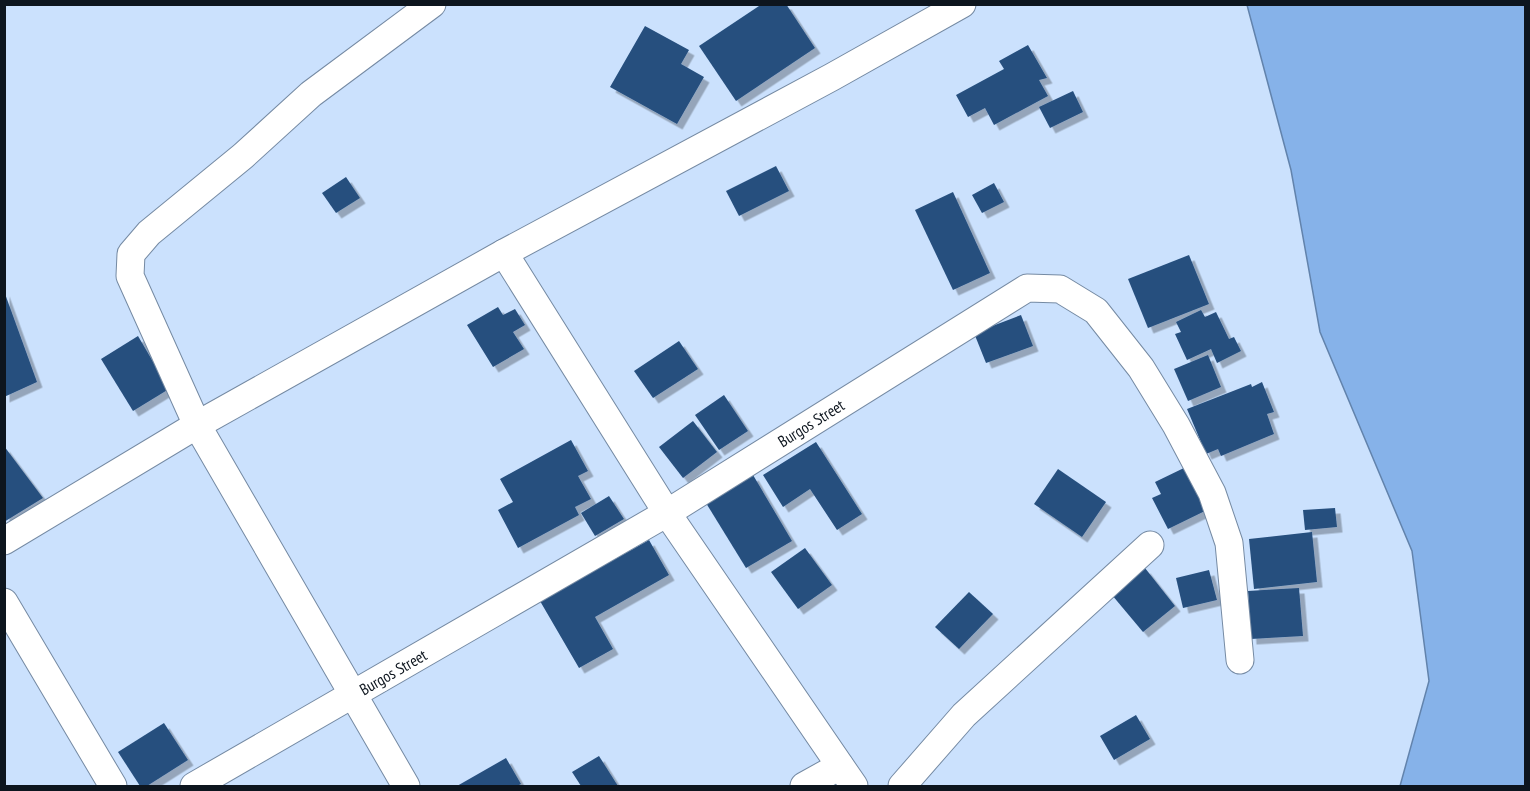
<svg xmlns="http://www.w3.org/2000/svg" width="1530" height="791" font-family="'PT Sans Narrow',sans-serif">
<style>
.water{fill:#86b2e9;stroke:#6283ac;stroke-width:1.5}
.building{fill:#264f7e;filter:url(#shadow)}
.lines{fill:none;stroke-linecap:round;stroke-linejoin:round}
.minor-casing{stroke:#758aa3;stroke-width:29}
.minor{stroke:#fff;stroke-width:27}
.labels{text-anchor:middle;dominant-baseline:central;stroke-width:6;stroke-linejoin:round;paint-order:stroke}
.street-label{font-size:16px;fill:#0d151e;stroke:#fff}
</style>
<defs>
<filter id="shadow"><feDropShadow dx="5.5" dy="5.5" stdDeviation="0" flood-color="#0004"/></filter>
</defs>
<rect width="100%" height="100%" fill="#cbe1fd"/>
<path class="water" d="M1247,5H1525V786H1400L1429,681L1412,551L1320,332L1291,170Z"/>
<g class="building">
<path d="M762,4H786L815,48L736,101L699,46Z"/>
<path d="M645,26L689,50L681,64L704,77L677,124L610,87Z"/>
<path d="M1028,45L1047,78L1039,80L1048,96L994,125L985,108L968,117L956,95L1004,69L999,61Z"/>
<path d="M1073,91L1083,112L1050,128L1039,107Z"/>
<path d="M776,166L789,191L739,216L726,191Z"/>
<path d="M346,177L360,198L336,213L322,193Z"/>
<path d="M994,183L1004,202L982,213L972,195Z"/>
<path d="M953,192L990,273L953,290L915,210Z"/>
<path d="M1189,255L1209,304L1148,328L1128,279Z"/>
<path d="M4,291L37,382L4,397Z"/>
<path d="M498,307L503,315L515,309L525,325L513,332L524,349L493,367L467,325Z"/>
<path d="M1201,310L1205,317L1216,312L1229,339L1234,337L1241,351L1217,363L1211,349L1187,360L1175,334L1181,332L1176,322Z"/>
<path d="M1021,315L1033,346L986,363L974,333Z"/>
<path d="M138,336L169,389L133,411L101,359Z"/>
<path d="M679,341L698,369L653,398L634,371Z"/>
<path d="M1208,355L1221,387L1188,401L1174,369Z"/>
<path d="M1262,382L1274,412L1267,414L1274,434L1221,456L1218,449L1206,454L1187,409L1251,384L1252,387Z"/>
<path d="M724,395L748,431L719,450L695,415Z"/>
<path d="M693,421L717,452L683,478L659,447Z"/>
<path d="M571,440L588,471L578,476L591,499L575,507L579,515L518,548L498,510L513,502L500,479Z"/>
<path d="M816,442L862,514L837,530L810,489L783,507L763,475Z"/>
<path d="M4,446L43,498L4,522Z"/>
<path d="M1186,467L1207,510L1168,529L1152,498L1161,494L1155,482Z"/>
<path d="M1058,469L1106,502L1082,537L1034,504Z"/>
<path d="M753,475L792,541L746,568L706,503Z"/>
<path d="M609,496L624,519L595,536L581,513Z"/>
<path d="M1335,508L1337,527L1305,530L1303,510Z"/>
<path d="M1312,532L1317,582L1254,589L1249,539Z"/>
<path d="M649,540L669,575L595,617L613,649L579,668L540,601Z"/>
<path d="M805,548L832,585L798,609L771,572Z"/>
<path d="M1145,568L1175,606L1143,632L1112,595Z"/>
<path d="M1209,570L1217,600L1183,608L1176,578Z"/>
<path d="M1299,588L1303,636L1251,639L1248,591Z"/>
<path d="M969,592L993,614L959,649L935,627Z"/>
<path d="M1136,715L1150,739L1114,760L1100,736Z"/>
<path d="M164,723L188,760L147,786H140L118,752Z"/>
<path d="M599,756L618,786H581L572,772Z"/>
<path d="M506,758L521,784L517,786H457Z"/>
</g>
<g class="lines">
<g class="minor-casing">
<g id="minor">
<path d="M504,253L667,513L854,786"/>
<path d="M4,541L197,425L504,253L832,77L962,4"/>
<path d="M4,602L113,786"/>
<path d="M194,786L667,513L1027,288L1060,289L1096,311L1141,368L1176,425L1212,493L1229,543L1240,660"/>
<path d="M406,786L197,425L130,276L131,254L149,233L243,156L311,94L432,4"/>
<path d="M804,786L840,766"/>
<path d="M902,786L964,715L1150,545"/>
</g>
</g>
<use href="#minor" class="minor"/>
</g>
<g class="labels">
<g class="street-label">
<text transform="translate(811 423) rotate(-32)">Burgos Street</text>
<text transform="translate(393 672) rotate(-30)">Burgos Street</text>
</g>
</g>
<rect width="1530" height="791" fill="none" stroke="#0d151e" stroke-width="12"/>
</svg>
